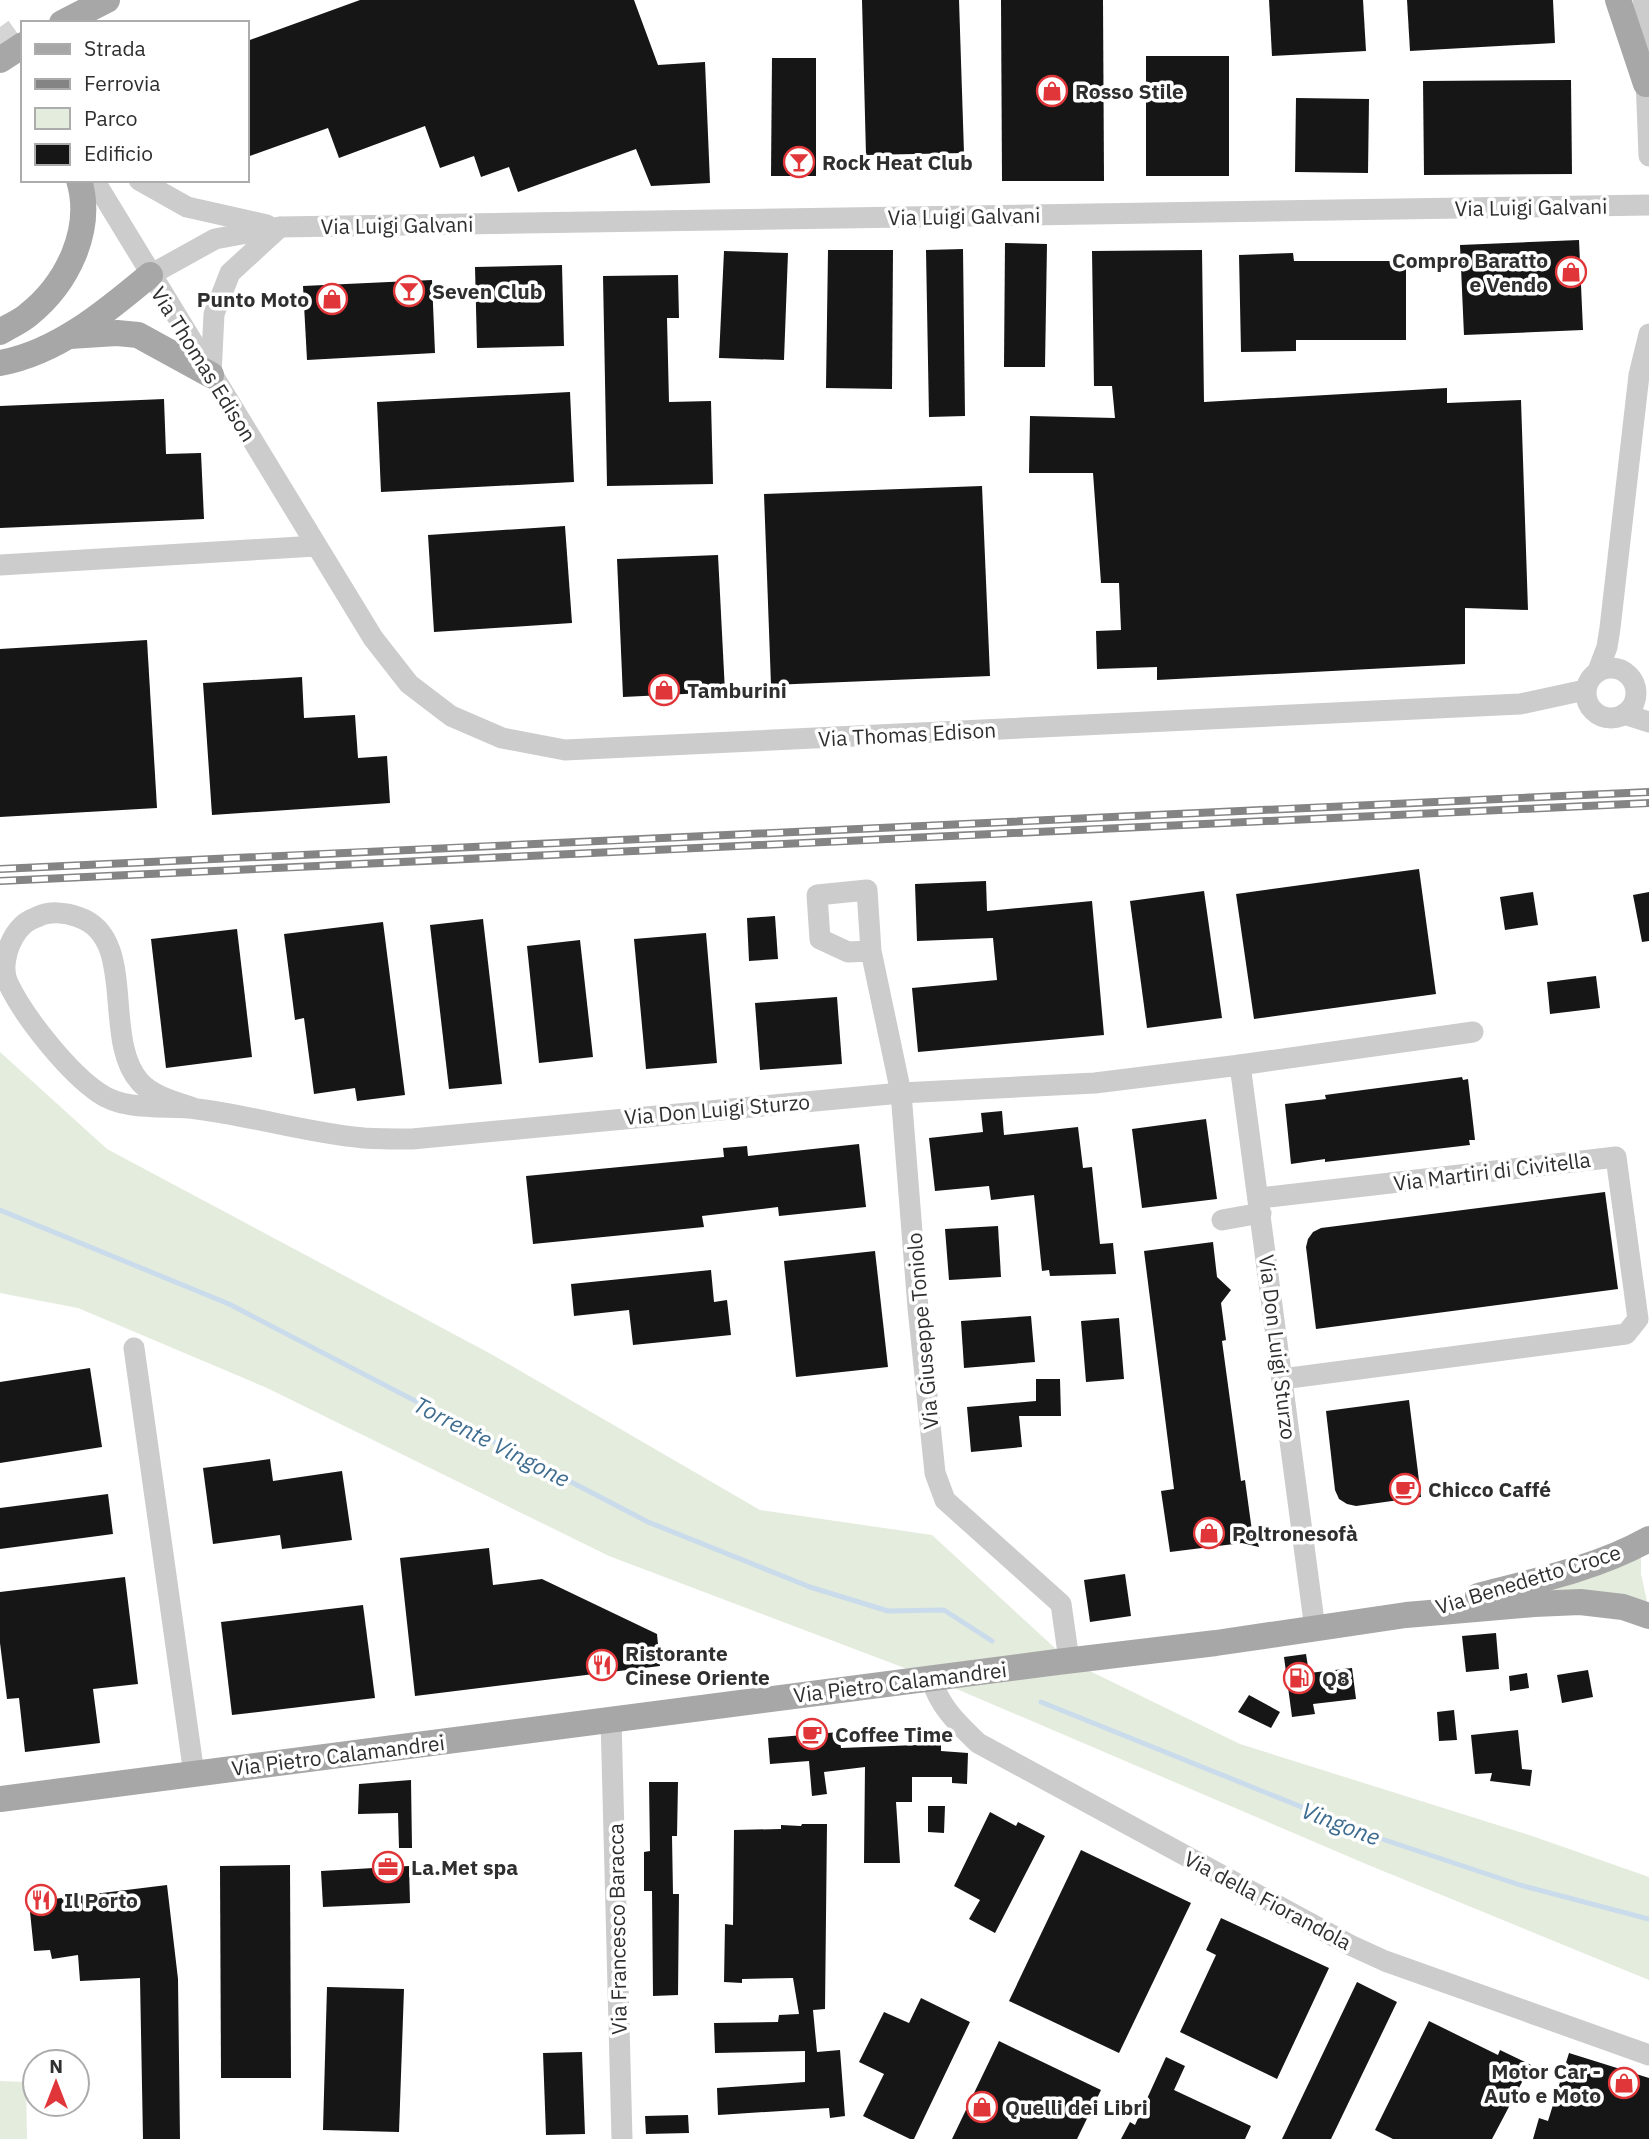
<svg xmlns="http://www.w3.org/2000/svg" width="1649" height="2139" font-family="'IBM Plex Sans',sans-serif">
<style>
.green{fill:#e4ecdd}
.lines{fill:none;stroke-linecap:round;stroke-linejoin:round}
.stream{stroke:#cadceb;stroke-width:5}
.building{fill:#161616}
.minor-tunnel{stroke:#d5d5d5;stroke-width:21;stroke-dasharray:21 10;stroke-linecap:butt}
.minor{stroke:#ccc;stroke-width:21}
.major{stroke:#a7a7a7;stroke-width:26}
.rail-casing{stroke:#848484;stroke-width:8}
.rail{stroke:#fff;stroke-width:5;stroke-dasharray:16;stroke-linecap:butt}
.labels{text-anchor:middle;dominant-baseline:central;stroke-width:7;stroke-linejoin:round;paint-order:stroke}
.poi-label{font-size:21px;font-weight:bold;fill:#2f2f2f;stroke:#fff;text-anchor:start}
.street-label{font-size:21px;fill:#2f2f2f;stroke:#fff}
.water-label{font-size:23px;font-style:italic;fill:#3e6c8f;stroke:#fff}
</style>
<rect width="100%" height="100%" fill="#fff"/>
<g class="green">
<path d="M0,1052L107,1149L491,1354L760,1510L932,1535L1069,1661L1240,1744L1532,1836L1649,1877V1980L1366,1864L931,1678L609,1556L267,1388L78,1308L0,1293Z"/>
<path d="M1641,1552V1574L1647,1601L1536,1591Z"/>
<path d="M0,2081L26,2082L27,2139H0Z"/>
</g>
<g class="lines">
<g class="stream">
<path d="M0,1210L229,1304L648,1522L810,1587L888,1611L944,1610L992,1641"/>
<path d="M1041,1702L1376,1837L1520,1885L1649,1919"/>
</g>
</g>
<g class="building">
<path d="M360,0H634L658,65L705,62L710,183L651,186L636,149L518,192L509,167L481,177L474,156L440,168L425,126L339,158L328,128L247,157V41Z"/>
<path d="M862,0H959L964,153L866,155Z"/>
<path d="M1001,0H1103L1104,181H1002Z"/>
<path d="M1269,0H1363L1366,51L1272,56Z"/>
<path d="M1407,0H1553L1555,43L1410,51Z"/>
<rect x="1146" y="56" width="83" height="120"/>
<path d="M772,58H816V176H771Z"/>
<path d="M1571,80L1572,174L1424,175L1423,81Z"/>
<path d="M1296,98L1369,99L1368,173L1295,172Z"/>
<path d="M1579,240L1583,330L1464,335L1460,245Z"/>
<path d="M1005,243L1047,244L1045,367H1004Z"/>
<path d="M963,249L965,416L929,417L926,250Z"/>
<path d="M828,250H893L892,389L826,388Z"/>
<path d="M1202,250L1204,402L1447,388V403L1521,400L1528,610L1465,608V664L1157,680V667L1097,669L1096,631L1121,630L1119,583H1101L1093,473H1029L1030,416L1115,418L1112,386H1094L1092,251Z"/>
<path d="M724,251L788,253L784,360L719,358Z"/>
<path d="M1293,253L1294,261H1406V340H1296V351L1241,352L1239,255Z"/>
<path d="M562,265L564,346L477,348L475,267Z"/>
<path d="M678,275L679,318H667L669,402L711,401L713,484L607,486L603,276Z"/>
<path d="M432,280L435,353L307,360L303,286Z"/>
<path d="M570,392L574,482L381,492L377,402Z"/>
<path d="M164,399L166,454L201,453L204,519L0,528V406Z"/>
<path d="M982,486L990,676L771,685L764,494Z"/>
<path d="M565,526L572,623L434,632L428,535Z"/>
<path d="M718,555L725,692L623,697L617,559Z"/>
<path d="M147,640L157,808L0,817V649Z"/>
<path d="M302,677L304,718L355,715L358,758L387,756L390,803L212,815L203,683Z"/>
<path d="M1419,869L1436,994L1254,1019L1236,894Z"/>
<path d="M986,881L987,911L1092,901L1104,1035L918,1052L912,988L997,980L993,938L917,941L915,884Z"/>
<path d="M1204,891L1222,1018L1147,1028L1130,901Z"/>
<path d="M1533,892L1538,925L1505,930L1500,897Z"/>
<path d="M1649,892V941L1642,942L1633,895Z"/>
<path d="M775,916L778,959L749,961L747,918Z"/>
<path d="M483,919L502,1084L449,1089L430,925Z"/>
<path d="M383,922L405,1095L357,1101L355,1088L314,1094L304,1018L295,1020L284,934Z"/>
<path d="M237,929L252,1057L166,1068L151,939Z"/>
<path d="M706,933L717,1063L646,1069L634,939Z"/>
<path d="M580,940L593,1057L539,1063L527,946Z"/>
<path d="M1596,976L1600,1008L1550,1014L1547,982Z"/>
<path d="M837,997L842,1064L760,1070L755,1003Z"/>
<path d="M1462,1077L1463,1080L1468,1079L1475,1140H1469L1470,1145L1325,1162V1159L1291,1164L1285,1104L1326,1099L1325,1095Z"/>
<path d="M1002,1111L1004,1135L1078,1127L1083,1168L1092,1167L1100,1244L1113,1243L1116,1274L1050,1276L1049,1270L1042,1271L1034,1195L991,1200L989,1186L935,1191L929,1138L983,1132L981,1113Z"/>
<path d="M1206,1119L1217,1199L1142,1208L1132,1129Z"/>
<path d="M859,1144L866,1207L779,1216L778,1207L702,1216L704,1227L533,1244L526,1176L724,1157L723,1148L747,1146L748,1156Z"/>
<path d="M1605,1192L1618,1289L1316,1329L1306,1247L1308,1239L1313,1232L1321,1228Z"/>
<path d="M998,1226L1001,1277L949,1280L945,1229Z"/>
<path d="M1213,1242L1217,1277L1231,1290L1221,1303L1226,1340L1222,1341L1241,1481L1245,1480L1252,1531L1255,1533L1259,1547L1242,1543L1170,1552L1161,1491L1174,1489L1144,1251Z"/>
<path d="M875,1251L888,1367L796,1377L784,1261Z"/>
<path d="M711,1270L714,1302L727,1300L731,1335L633,1345L629,1310L574,1316L571,1284Z"/>
<path d="M1031,1316L1035,1362L964,1368L961,1321Z"/>
<path d="M1119,1318L1124,1379L1086,1382L1081,1321Z"/>
<path d="M90,1368L102,1447L0,1463V1382Z"/>
<path d="M1036,1379H1060L1061,1416H1019L1022,1447L971,1452L967,1407L1036,1401Z"/>
<path d="M1409,1400L1421,1497L1356,1506L1347,1504L1339,1499L1335,1490L1326,1411Z"/>
<path d="M270,1459L273,1481L342,1471L352,1540L282,1549L280,1535L213,1544L203,1468Z"/>
<path d="M108,1494L113,1534L0,1549V1508Z"/>
<path d="M489,1548L493,1585L542,1579L657,1634L660,1666L415,1696L400,1558Z"/>
<path d="M1125,1574L1131,1616L1090,1622L1084,1580Z"/>
<path d="M125,1577L138,1684L93,1689L100,1743L25,1752L19,1698L7,1699L0,1643V1592Z"/>
<path d="M363,1605L375,1698L232,1715L221,1622Z"/>
<path d="M1496,1633L1499,1669L1466,1672L1462,1636Z"/>
<path d="M1306,1654L1309,1673L1352,1668L1356,1699L1313,1704L1315,1714L1292,1717L1284,1657Z"/>
<path d="M1588,1670L1593,1697L1562,1703L1557,1675Z"/>
<path d="M1527,1673L1529,1688L1510,1691L1509,1676Z"/>
<path d="M1249,1695L1280,1712L1271,1728L1238,1712Z"/>
<path d="M1454,1710L1457,1740L1439,1741L1437,1712Z"/>
<path d="M1518,1730L1522,1769L1532,1770L1530,1786L1490,1781L1492,1773L1475,1774L1471,1735Z"/>
<path d="M839,1732L841,1748L941,1744V1751L968,1753L967,1784L952,1783V1777H912V1802H896L900,1863H864L865,1767L824,1772L827,1794L812,1796L809,1761L770,1764L768,1738Z"/>
<path d="M411,1780L412,1848H399L398,1813L358,1814L359,1784Z"/>
<path d="M649,1782H678L677,1836H672L673,1894H679L678,1995L653,1996L652,1891H644V1852L650,1851Z"/>
<path d="M928,1806H945L944,1833L928,1832Z"/>
<path d="M990,1812L1016,1826L1018,1822L1045,1836L995,1933L969,1919L980,1900L954,1886Z"/>
<path d="M802,1824H827L825,2009L813,2010L817,2052L840,2050L845,2116L830,2118L829,2108L718,2115L717,2088L805,2082V2051L715,2053L714,2023L778,2022L779,2015L799,2014L793,1978L742,1979V1983L724,1982L725,1924L733,1925L734,1830L781,1829V1825L801,1826Z"/>
<path d="M1081,1850L1191,1903L1119,2053L1009,2001Z"/>
<path d="M290,1865L291,2078H221L220,1866Z"/>
<path d="M409,1866L410,1903L323,1907L321,1871Z"/>
<path d="M167,1885L178,1979L180,2139H143L140,1978L80,1981L78,1955L52,1959L50,1950L34,1951L29,1902Z"/>
<path d="M1221,1918L1329,1968L1277,2079L1180,2032L1216,1955L1206,1950Z"/>
<path d="M1357,1982L1397,2002L1331,2139H1282Z"/>
<path d="M327,1987L404,1989L399,2132L323,2130Z"/>
<path d="M921,1998L970,2022L914,2139H910L863,2116L884,2074L859,2062L884,2012L909,2023Z"/>
<path d="M1429,2021L1498,2055L1500,2050L1531,2065L1492,2139H1393L1375,2130Z"/>
<path d="M999,2041L1101,2090L1077,2139H952Z"/>
<path d="M582,2052L585,2134L546,2135L543,2053Z"/>
<path d="M1569,2053L1649,2078V2139H1533L1539,2118L1548,2121Z"/>
<path d="M1166,2057L1185,2066L1174,2090L1251,2126L1245,2139H1121L1130,2122L1135,2125Z"/>
<path d="M688,2115L689,2133L646,2134L645,2116Z"/>
</g>
<g class="lines">
<path class="minor-tunnel" d="M0,27L23,59"/>
<g class="minor">
<path d="M1643,0L1649,156"/>
<path d="M94,180L373,638L409,684L451,716L502,738L565,750L1520,704L1585,690"/>
<path d="M139,180L187,207L267,225"/>
<path d="M150,275L215,239L280,227L1649,205"/>
<path d="M211,375L214,314L230,273L280,227"/>
<path d="M0,565L316,546"/>
<circle cx="1611" cy="693" r="25"/>
<path d="M1598,671L1607,647L1610,628L1639,375L1649,334"/>
<path d="M1624,714L1649,722"/>
<path d="M871,951L848,952L820,939L817,895L867,890L871,951L901,1093L918,1308L935,1473L945,1500L1061,1604L1069,1660"/>
<path d="M1240,1065L1473,1032"/>
<path d="M196,1109C178,1102 153,1097 140,1082C101,1039 139,937 78,917C65,912 49,911 37,917C32,919 26,922 23,925C9,938 0,966 8,983C24,1017 68,1072 99,1093C126,1112 166,1105 197,1109C253,1116 308,1133 364,1138C380,1139 396,1139 412,1139L901,1093L1095,1083L1240,1065L1315,1629"/>
<path d="M1260,1198L1616,1157L1638,1319L1626,1334L1282,1379"/>
<path d="M1222,1220L1261,1213"/>
<path d="M134,1348L194,1774"/>
<path d="M931,1678C939,1706 957,1723 978,1743L1350,1945L1385,1961L1649,2055"/>
<path d="M611,1719L622,2139"/>
</g>
<g class="major">
<path d="M1618,0L1646,84"/>
<path d="M62,23L107,0"/>
<path d="M0,60L23,45"/>
<path d="M0,332C9,326 20,322 28,315C67,284 94,230 79,180"/>
<path d="M69,336L117,333L138,335L211,375"/>
<path d="M0,363C57,353 107,311 150,275"/>
<path d="M1478,1596C1536,1581 1597,1568 1649,1539"/>
<path d="M0,1799L1057,1662L1216,1643L1406,1615L1534,1604L1580,1602L1623,1607L1649,1616"/>
</g>
<g class="rail-casing">
<g id="rail">
<path d="M0,869L1649,792"/>
<path d="M0,881L1649,803"/>
</g>
</g>
<use href="#rail" class="rail"/>
</g>
<defs>
<g id="shop-ring" transform="scale(1.575)"><circle r="9.5" fill="#fff" stroke="#e13639" stroke-width="1.5"/><path d="M-5-2.5h2.3a2.7 3.5 0 0 1 5.4 0H5L5.5 6h-11ZM-1.5-2.5h3a1.5 2.3 0 0 0-3 0Z" fill="#e13639"/></g>
<g id="bar-ring" transform="scale(1.575)"><circle r="9.5" fill="#fff" stroke="#e13639" stroke-width="1.5"/><path d="M-6-5H6L.8 .8V4.5H3.5V6h-7V4.5H-.8V.8Z" fill="#e13639"/></g>
<g id="cafe-ring" transform="scale(1.575)"><circle r="9.5" fill="#fff" stroke="#e13639" stroke-width="1.5"/><path d="M-5.5-4.5H6V0H3Q3 3.5 0 3.5H-2.5Q-5.5 3.5-5.5 0ZM3-3.2v2h1.7v-2ZM-6 4.5H4V6H-6Z" fill="#e13639"/></g>
<g id="restaurant-ring" transform="scale(1.575)"><circle r="9.5" fill="#fff" stroke="#e13639" stroke-width="1.5"/><path d="M-5-6h1v4h1v-4h1v4h1v-4h1v5L-1.5 .5V6h-2V.5L-5-1ZM5-6V6H3V1.5H1.5Q1.5-4 5-6Z" fill="#e13639"/></g>
<g id="fuel-ring" transform="scale(1.575)"><circle r="9.5" fill="#fff" stroke="#e13639" stroke-width="1.5"/><path d="M-5.5-6h7V0h2V4h1.3V-2.5L3-4.5l.8-.8L6-3V5H2.5V1h-1V6h-7ZM-4.2-4.7v3.2H.2V-4.7Z" fill="#e13639"/></g>
<g id="office-ring" transform="scale(1.575)"><circle r="9.5" fill="#fff" stroke="#e13639" stroke-width="1.5"/><path d="M-6-3h4V-5.5h4V-3h4V5H-6ZM-1-4.5V-3h2v-1.5ZM-6 0V1H6V0Z" fill="#e13639"/></g>
</defs>
<g fill-rule="evenodd">
<use href="#shop-ring" x="1052" y="91"/>
<use href="#bar-ring" x="799" y="162"/>
<use href="#shop-ring" x="1571" y="272"/>
<use href="#bar-ring" x="409" y="291"/>
<use href="#shop-ring" x="332" y="299"/>
<use href="#shop-ring" x="664" y="690"/>
<use href="#cafe-ring" x="1405" y="1489"/>
<use href="#shop-ring" x="1209" y="1533"/>
<use href="#restaurant-ring" x="602" y="1665"/>
<use href="#fuel-ring" x="1299" y="1678"/>
<use href="#cafe-ring" x="812" y="1734"/>
<use href="#office-ring" x="388" y="1867"/>
<use href="#restaurant-ring" x="41" y="1900"/>
<use href="#shop-ring" x="1624" y="2083"/>
<use href="#shop-ring" x="982" y="2107"/>
</g>
<g class="labels">
<g class="poi-label">
<text x="1075" y="91">Rosso Stile</text>
<text x="822" y="162">Rock Heat Club</text>
<text x="1548" y="260" text-anchor="end">Compro Baratto<tspan x="1548" dy="24">e Vendo</tspan></text>
<text x="432" y="291">Seven Club</text>
<text x="309" y="299" text-anchor="end">Punto Moto</text>
<text x="687" y="690">Tamburini</text>
<text x="1428" y="1489">Chicco Caffé</text>
<text x="1232" y="1533">Poltronesofà</text>
<text x="625" y="1653">Ristorante<tspan x="625" dy="24">Cinese Oriente</tspan></text>
<text x="1322" y="1678">Q8</text>
<text x="835" y="1734">Coffee Time</text>
<text x="411" y="1867">La.Met spa</text>
<text x="64" y="1900">Il Porto</text>
<text x="1601" y="2071" text-anchor="end">Motor Car -<tspan x="1601" dy="24">Auto e Moto</tspan></text>
<text x="1005" y="2107">Quelli dei Libri</text>
</g>
<g class="street-label">
<text transform="translate(1531 207) rotate(-1)">Via Luigi Galvani</text>
<text transform="translate(964 216) rotate(-1)">Via Luigi Galvani</text>
<text transform="translate(397 225) rotate(-1)">Via Luigi Galvani</text>
<text transform="translate(204 364) rotate(58)">Via Thomas Edison</text>
<text transform="translate(907 734) rotate(-3)">Via Thomas Edison</text>
<text transform="translate(717 1109) rotate(-5)">Via Don Luigi Sturzo</text>
<text transform="translate(1492 1171) rotate(-7)">Via Martiri di Civitella</text>
<text transform="translate(922 1331) rotate(-95)">Via Giuseppe Toniolo</text>
<text transform="translate(1278 1347) rotate(83)">Via Don Luigi Sturzo</text>
<text transform="translate(1528 1579) rotate(-17)">Via Benedetto Croce</text>
<text transform="translate(900 1682) rotate(-7)">Via Pietro Calamandrei</text>
<text transform="translate(338 1755) rotate(-7)">Via Pietro Calamandrei</text>
<text transform="translate(1268 1900) rotate(28)">Via della Fiorandola</text>
<text transform="translate(617 1929) rotate(-91)">Via Francesco Baracca</text>
</g>
<g class="water-label">
<text transform="translate(492 1441) rotate(27)">Torrente Vingone</text>
<text transform="translate(1341 1823) rotate(21)">Vingone</text>
</g>
</g>
<rect x="21" y="21" width="228" height="161" fill="#ffffff" stroke="#acacac" stroke-width="2"/>
<rect x="35" y="44" width="35" height="10" fill="#a7a7a7" stroke="#acacac" stroke-width="2"/>
<text x="84" y="56" font-size="21" fill="#2f2f2f">Strada</text>
<rect x="35" y="79" width="35" height="10" fill="#848484" stroke="#acacac" stroke-width="2"/>
<text x="84" y="91" font-size="21" fill="#2f2f2f">Ferrovia</text>
<rect x="35" y="108" width="35" height="21" fill="#e4ecdd" stroke="#acacac" stroke-width="2"/>
<text x="84" y="126" font-size="21" fill="#2f2f2f">Parco</text>
<rect x="35" y="144" width="35" height="21" fill="#161616" stroke="#acacac" stroke-width="2"/>
<text x="84" y="161" font-size="21" fill="#2f2f2f">Edificio</text>
<g transform="translate(56 2083)"><circle r="33" fill="#ffffff" stroke="#acacac" stroke-width="2"/>
<path d="M0-5L12 26L0 18L-12 26Z" fill="#e13639"/>
<text y="-10" font-size="19" font-weight="bold" text-anchor="middle" fill="#2f2f2f">N</text>
</g>
</svg>
